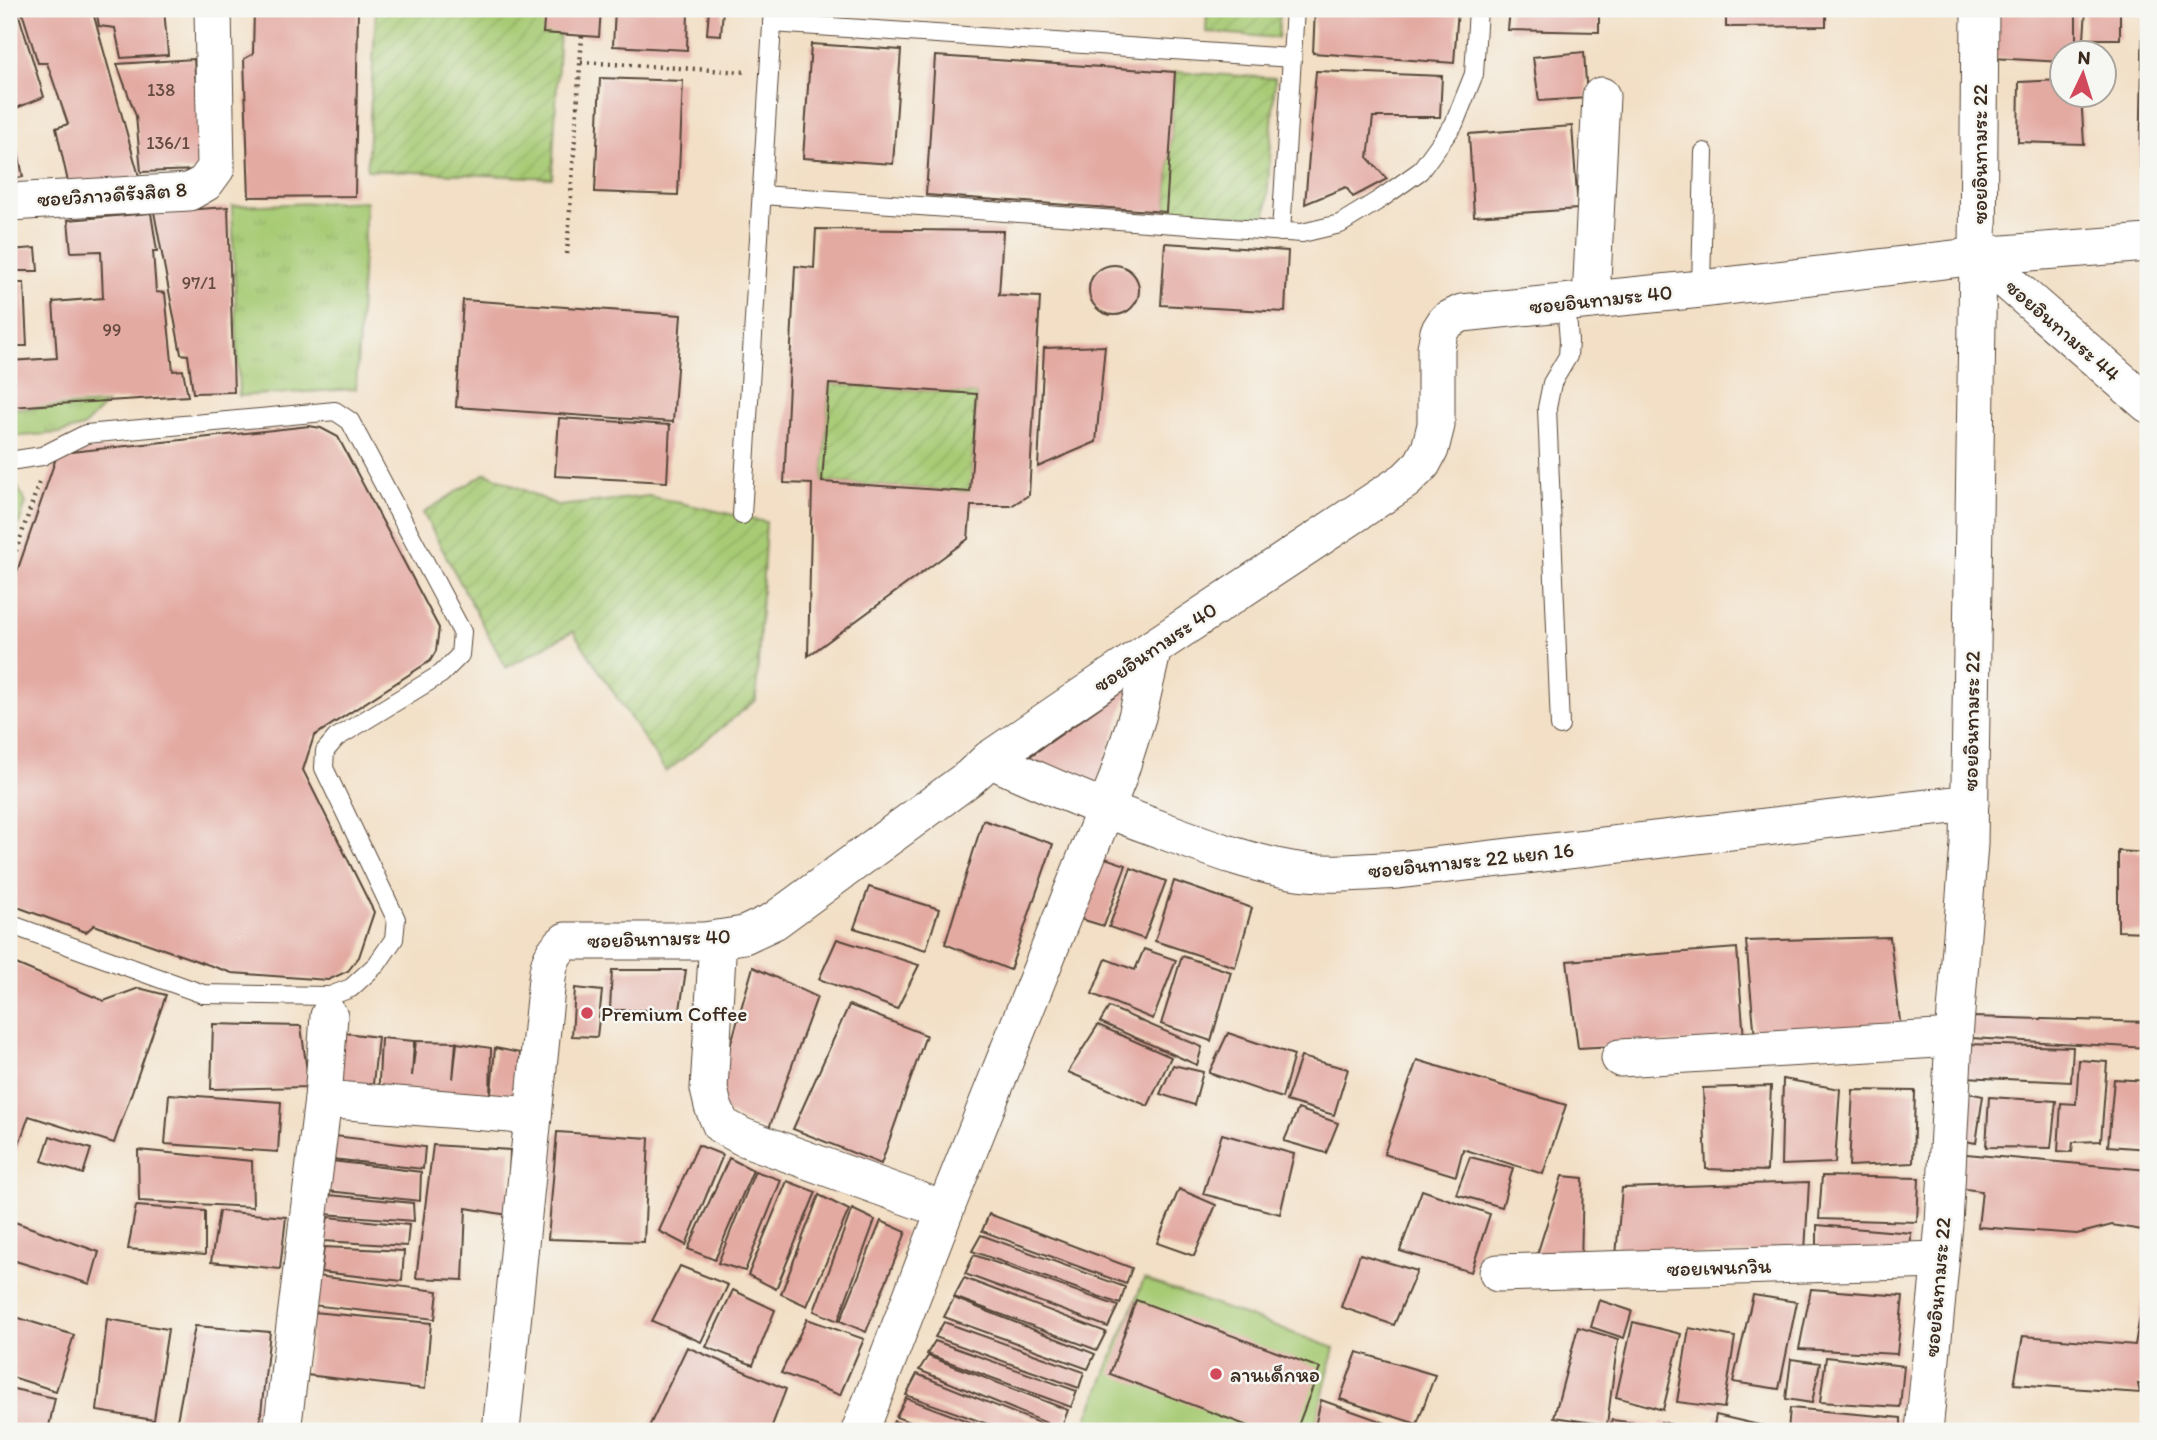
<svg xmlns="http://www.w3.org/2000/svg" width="2157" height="1440" font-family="Itim,'Playpen Sans Thai',sans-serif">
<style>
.grass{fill:url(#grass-tufts);stroke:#717a49;stroke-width:2}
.park{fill:#a7cb74;stroke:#717a49;stroke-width:2}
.garden{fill:url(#garden-furrows);stroke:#717a49;stroke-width:2}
.building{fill:#e3aaa2;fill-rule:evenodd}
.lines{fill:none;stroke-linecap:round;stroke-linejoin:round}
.lane-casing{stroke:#564537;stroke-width:20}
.street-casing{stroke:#564537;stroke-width:39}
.path{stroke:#564537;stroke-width:4.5;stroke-dasharray:2 5;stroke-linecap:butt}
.lane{stroke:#fff;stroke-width:18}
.street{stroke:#fff;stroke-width:37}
.poi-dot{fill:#d1495b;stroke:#f6f6f2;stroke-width:2.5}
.labels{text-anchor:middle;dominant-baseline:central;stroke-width:5;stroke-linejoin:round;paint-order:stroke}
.number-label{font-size:18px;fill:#654a3f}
.street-label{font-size:21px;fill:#3b2a1e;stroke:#f6f6f2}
.poi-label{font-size:21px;fill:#3b2a1e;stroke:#f6f6f2;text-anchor:start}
</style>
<defs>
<pattern id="grass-tufts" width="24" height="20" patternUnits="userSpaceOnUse" patternTransform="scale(1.75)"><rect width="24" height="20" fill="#a7cb74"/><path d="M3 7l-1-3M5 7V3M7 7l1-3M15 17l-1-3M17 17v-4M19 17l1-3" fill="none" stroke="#91ae64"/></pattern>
<pattern id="garden-furrows" width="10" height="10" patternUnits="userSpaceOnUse" patternTransform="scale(1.75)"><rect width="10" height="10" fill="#a7cb74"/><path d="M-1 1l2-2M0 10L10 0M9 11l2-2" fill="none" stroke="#91ae64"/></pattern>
</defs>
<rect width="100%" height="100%" fill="#f6f6f2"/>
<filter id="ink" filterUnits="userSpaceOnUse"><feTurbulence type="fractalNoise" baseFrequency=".0143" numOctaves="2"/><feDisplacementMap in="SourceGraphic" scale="14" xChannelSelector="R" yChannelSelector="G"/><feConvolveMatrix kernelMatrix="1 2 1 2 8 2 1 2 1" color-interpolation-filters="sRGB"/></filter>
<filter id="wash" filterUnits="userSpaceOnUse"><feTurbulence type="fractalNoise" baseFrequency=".00686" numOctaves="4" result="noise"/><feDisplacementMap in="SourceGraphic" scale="28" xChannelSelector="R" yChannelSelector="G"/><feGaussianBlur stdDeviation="1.57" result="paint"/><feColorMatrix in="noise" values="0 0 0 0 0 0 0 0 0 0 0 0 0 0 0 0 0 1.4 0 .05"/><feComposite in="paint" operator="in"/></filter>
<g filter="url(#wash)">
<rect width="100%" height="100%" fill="#f2dfc5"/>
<g class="grass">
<path d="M366,201L356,389L239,396L232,206Z"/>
<path d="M106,404L83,427L60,433L9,437V409Z"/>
<path d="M9,482L17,486L26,503L9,553Z"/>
</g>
<path class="park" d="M1144,1279L1334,1348L1314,1431H1082Z"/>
<g class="garden">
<path d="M376,9H561L552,178L367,170Z"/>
<path d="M1207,9H1280L1278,38L1206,32Z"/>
<path d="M1175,72L1275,78L1266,218L1166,212Z"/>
<path d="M829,384L977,394L970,492L822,482Z"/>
<path d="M486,473L559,506L649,496L766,522L756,700L666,772L573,631L506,668L423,513Z"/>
</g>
<g id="blocks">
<g class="building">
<path d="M9,9H17L44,97L9,111Z"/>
<path d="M21,9H92L140,180L68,182L56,128L68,124L47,63H38Z"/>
<path d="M96,9H164L168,55L121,58L115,28L99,26Z"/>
<path d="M254,9L358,10L355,196L249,197L244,59L253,54Z"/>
<path d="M545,9H601L599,37L543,33Z"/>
<path d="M615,9H688L687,50L613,46Z"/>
<path d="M709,9H723L721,35L707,34Z"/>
<path d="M1315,9H1458L1454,63L1313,53Z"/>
<path d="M1510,9H1599V32L1508,30Z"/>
<path d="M1726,9H1826V26L1726,27Z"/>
<path d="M1992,9H2076V52H2062V62L1992,58Z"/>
<path d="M2086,9H2120V39H2084Z"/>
<path d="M2143,9H2148V168H2140Z"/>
<path d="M811,44L901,50L893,164L803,158Z"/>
<path d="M1584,52L1587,98L1539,101L1533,57Z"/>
<path d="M935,56L1175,72L1166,212L926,195Z"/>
<path d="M194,59L198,117V170L141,172L136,116L117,64Z"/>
<path d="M1316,71L1442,76L1440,117H1373L1368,158L1387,179L1353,197L1346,187L1305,204Z"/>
<path d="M600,78L683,81L678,195L595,192Z"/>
<path d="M2062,80V94H2081L2084,144L2018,142L2019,82Z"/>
<path d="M12,121L23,177L9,180V122Z"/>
<path d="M1572,126L1578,209L1474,216L1469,134Z"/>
<path d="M228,207L234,392L193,393L188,355L181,354L154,212Z"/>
<path d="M151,213L157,251H153L156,292L165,293L173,371L183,370L188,396L9,407V361L57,358L53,302L103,298L101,251L71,252L68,220Z"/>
<path d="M816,229L1003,231L999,295L1040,297L1029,495L1011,506H971L968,539L808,656L812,484L784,483L795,266L814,268ZM829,384L977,394L970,492L822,482Z"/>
<path d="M1165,243L1288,251L1285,312L1161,305Z"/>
<path d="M36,248L38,271H12V283H24L27,346H9V250Z"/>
<circle cx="1114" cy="290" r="25"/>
<path d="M463,300L681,315L673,422L456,407Z"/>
<path d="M1105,346L1096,442L1038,467L1044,348Z"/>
<path d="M559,418L670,425L667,482L555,476Z"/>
<path d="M309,426L321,428L338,437L439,628L436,651L430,661L314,736L303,770L374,912L359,957L348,971L328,980L232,973L94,925L86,932L9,904V595L56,458L62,453Z"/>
<path d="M1130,686L1096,787L1026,759Z"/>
<path d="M983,820L1053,844L1010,970L945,944Z"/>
<path d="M2118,851L2148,853V932L2118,931Z"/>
<path d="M1099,856L1126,865L1104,926L1074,917Z"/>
<path d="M1131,868L1166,881L1144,939L1109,927Z"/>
<path d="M1174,881L1252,908L1235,967L1155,941Z"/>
<path d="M869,887L939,909L926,950L854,928Z"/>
<path d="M1890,937L1901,1030L1755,1038L1746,941Z"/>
<path d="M837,939L919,965L897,1009L819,979Z"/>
<path d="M1737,948L1744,1039L1578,1048L1567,961Z"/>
<path d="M1144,949L1176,960L1153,1019L1092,994L1106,959L1135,970Z"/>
<path d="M1182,956L1231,972L1211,1041L1161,1024Z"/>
<path d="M16,964L104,1001L139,988L166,995L114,1143L29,1116L9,1172V984Z"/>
<path d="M753,967L817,997L768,1131L713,1106Z"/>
<path d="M612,970H686L680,1010H610Z"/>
<path d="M575,988L602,991L597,1037L572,1036Z"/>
<path d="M849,1005L926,1035L881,1164L793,1129Z"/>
<path d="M1109,1007L1202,1047L1197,1065L1100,1022Z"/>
<path d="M1973,1017L2148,1022V1048L1971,1038Z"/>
<path d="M213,1024L301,1026L309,1087L211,1089Z"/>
<path d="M1098,1025L1171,1057L1148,1106L1068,1072Z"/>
<path d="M336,1032L378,1037L371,1103L334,1100Z"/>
<path d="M1228,1033L1294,1055L1282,1098L1209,1073Z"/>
<path d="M381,1038L414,1041L412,1076L416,1041L456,1042L453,1079L457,1043L491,1048L490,1104L495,1048L520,1053L519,1115L378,1103Z"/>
<path d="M1966,1044L2073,1047L2071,1082L1964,1077Z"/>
<path d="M1301,1057L1348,1069L1334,1115L1286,1101Z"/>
<path d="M1417,1060L1566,1105L1543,1174L1463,1149L1456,1176L1384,1154Z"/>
<path d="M2079,1060L2107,1062L2101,1141L2073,1142L2072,1152L2058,1151L2061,1103L2076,1104Z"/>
<path d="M1173,1065L1203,1072L1194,1105L1160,1094Z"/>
<path d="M1783,1079L1840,1089L1835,1163L1781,1165Z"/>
<path d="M2114,1079L2148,1081V1149L2108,1146Z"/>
<path d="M1771,1086L1767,1171L1706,1169L1703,1088Z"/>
<path d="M1853,1090L1915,1091L1913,1163L1849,1166Z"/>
<path d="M1959,1091L1983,1096L1976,1143L1954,1139Z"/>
<path d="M169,1094L281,1102L278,1152L165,1144Z"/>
<path d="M1989,1097L2056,1101L2051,1148L1986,1147Z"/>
<path d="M1298,1109L1338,1123L1326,1153L1284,1141Z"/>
<path d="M557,1132L649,1138L644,1242L548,1239Z"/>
<path d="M1222,1134L1294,1154L1280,1214L1203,1194Z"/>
<path d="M50,1136L91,1149L83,1174L42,1161Z"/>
<path d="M335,1136L425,1147L423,1169L332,1159Z"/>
<path d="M433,1145L510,1150L508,1215L466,1208L463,1280L416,1278Z"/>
<path d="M698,1145L723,1155L686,1245L659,1231Z"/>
<path d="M138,1150L252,1161L253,1207L139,1201Z"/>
<path d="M1966,1154L2148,1170V1231L2112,1225L2077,1234L1978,1227L1982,1191L1957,1188Z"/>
<path d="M1470,1157L1513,1168L1502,1207L1456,1194Z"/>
<path d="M729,1158L753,1170L715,1260L688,1249Z"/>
<path d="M332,1161L421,1172L420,1201L328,1191Z"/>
<path d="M755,1171L781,1180L745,1271L718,1263Z"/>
<path d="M1562,1176L1583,1178L1581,1266L1535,1261Z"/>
<path d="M1822,1176L1919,1178L1917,1222L1819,1219Z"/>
<path d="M787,1181L816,1192L776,1289L748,1275Z"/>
<path d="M1809,1182L1805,1252L1616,1256L1622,1188Z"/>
<path d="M1179,1189L1216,1205L1194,1256L1157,1243Z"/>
<path d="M1422,1190L1490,1214L1471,1272L1400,1251Z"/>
<path d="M329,1195L413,1203L414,1221L325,1214Z"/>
<path d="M819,1195L849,1210L807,1306L781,1294Z"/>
<path d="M136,1206L205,1211V1255L128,1249Z"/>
<path d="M852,1209L875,1220L838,1321L814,1311Z"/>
<path d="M219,1211L286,1217L280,1269L211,1262Z"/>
<path d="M989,1214L1132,1268L1126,1284L982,1231Z"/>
<path d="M328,1217L409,1225L407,1246L323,1241Z"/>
<path d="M9,1220L99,1252L90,1284L9,1259Z"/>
<path d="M881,1221L906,1232L866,1332L840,1321Z"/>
<path d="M1817,1225L1911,1233L1910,1261L1817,1256Z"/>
<path d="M981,1235L1125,1287L1120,1304L972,1251Z"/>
<path d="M324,1247L404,1251L402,1281L321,1272Z"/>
<path d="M1360,1254L1417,1271L1394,1325L1341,1307Z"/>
<path d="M974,1255L1118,1306L1108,1327L965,1274Z"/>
<path d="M680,1266L728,1285L701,1342L652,1321Z"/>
<path d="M317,1276L438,1291L435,1319L311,1305Z"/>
<path d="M2147,1277L2148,1385L2138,1384L2140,1393L2014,1384L2023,1336L2135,1345Z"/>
<path d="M964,1278L1106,1332L1097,1350L954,1297Z"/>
<path d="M1811,1289L1903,1296L1897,1354L1799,1349Z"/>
<path d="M733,1290L775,1310L753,1365L706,1347Z"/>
<path d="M1753,1295L1797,1302L1779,1389L1733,1382Z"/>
<path d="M954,1298L1095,1354L1088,1369L944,1317Z"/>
<path d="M1136,1300L1320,1368L1296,1431H1261L1110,1374Z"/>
<path d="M1599,1300L1632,1311L1624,1338L1591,1327Z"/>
<path d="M313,1312L431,1323L425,1389L307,1375Z"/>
<path d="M9,1315L74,1335L56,1391L9,1376Z"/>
<path d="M107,1319L168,1329L154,1420L97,1411Z"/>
<path d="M807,1319L864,1339L840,1395L781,1373Z"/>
<path d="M944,1322L1084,1372L1079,1388L935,1337Z"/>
<path d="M1633,1322L1681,1334L1663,1410L1616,1397Z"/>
<path d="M195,1326L270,1332L259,1431H175Z"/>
<path d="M1578,1327L1618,1339L1607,1425L1554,1417Z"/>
<path d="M1689,1328L1735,1337L1724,1408L1677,1402Z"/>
<path d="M935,1341L1077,1391L1071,1407L927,1354Z"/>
<path d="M687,1347L786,1389L770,1431H647Z"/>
<path d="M1357,1352L1435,1375L1417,1424L1340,1399Z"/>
<path d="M928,1356L1068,1410L1061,1429L919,1370Z"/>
<path d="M1826,1357L1904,1366L1900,1407L1820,1402Z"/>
<path d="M1791,1359L1820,1363L1812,1403L1786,1399Z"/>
<path d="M917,1374L1059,1431H1007L906,1395Z"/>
<path d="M9,1388L55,1398L48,1431H9Z"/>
<path d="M906,1398L994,1431H934L896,1417Z"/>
<path d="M1321,1400L1386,1423L1383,1431H1314Z"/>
<path d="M1790,1408L1901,1418V1431H1788Z"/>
<path d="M2147,1412L2148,1431H2142Z"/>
<path d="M1716,1415L1781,1430V1431H1713Z"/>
<path d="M1612,1420L1653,1425L1652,1431H1609Z"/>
<path d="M894,1421L922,1431H889Z"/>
<path d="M1661,1422L1696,1430V1431H1659Z"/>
</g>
</g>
</g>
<g filter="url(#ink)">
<use href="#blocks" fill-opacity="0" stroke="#564537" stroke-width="2"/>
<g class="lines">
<g class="lane-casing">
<g id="lane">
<path d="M772,23L1292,58"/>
<path d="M762,195L1302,233L1340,224L1379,200L1420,171L1454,124L1474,74L1478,9"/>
<path d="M1281,232L1295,9"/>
<path d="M1701,289L1704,152"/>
<path d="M9,461L42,456L86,434L335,411L350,421L462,632L460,655L441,674L336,738L325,751L324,768L396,919L394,939L377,964L351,988L330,996L203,994L9,924"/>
<path d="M742,515L773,9"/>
<path d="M1560,726L1547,408L1552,383L1568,356L1569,341L1566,302"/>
</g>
</g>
<g class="street-casing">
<g id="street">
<path d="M9,202L189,192L205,183L216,168L213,9"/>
<path d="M1978,256L2148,404"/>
<path d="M1591,300L1601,96"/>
<path d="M990,759C1052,788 1114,813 1178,836C1216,850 1252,863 1291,870C1326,876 1363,872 1398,870L1970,803"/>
<path d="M718,939L709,1089L713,1106L721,1125L743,1137L945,1210"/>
<path d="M1620,1058L1954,1038"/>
<path d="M323,1099L533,1116"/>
<path d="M1498,1273L1940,1260"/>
<path d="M282,1431L323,1099L329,1016"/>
<path d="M501,1431L547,979C549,962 552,952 566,941H704L744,935L774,921L969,778L990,759L1153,648L1406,480L1422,464L1430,449L1436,425V348L1439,332L1446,321L1462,313L1701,289L1978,256L2148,243"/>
<path d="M860,1431L945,1210L1117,780L1137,717L1153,648"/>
<path d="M1924,1431L1944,1224L1954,1038L1969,844L1978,256L1980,9"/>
</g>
</g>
<g class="path">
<path d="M581,62L744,72"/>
<path d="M567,254L582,36"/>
<path d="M9,571L39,483"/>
</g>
<use href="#lane" class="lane"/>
<use href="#street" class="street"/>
</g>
</g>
<g class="poi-dot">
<circle cx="587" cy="1013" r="7"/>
<circle cx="1216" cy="1374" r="7"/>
</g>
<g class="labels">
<g class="number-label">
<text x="161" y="90">138</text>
<text x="168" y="143">136/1</text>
<text x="199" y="283">97/1</text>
<text x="112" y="330">99</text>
</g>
<g class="street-label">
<text transform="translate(1979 154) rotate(-90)">ซอยอินทามระ 22</text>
<text transform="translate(112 194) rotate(-4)">ซอยวิภาวดีรังสิต 8</text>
<text transform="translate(1601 299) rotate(-6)">ซอยอินทามระ 40</text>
<text transform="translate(2063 330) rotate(41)">ซอยอินทามระ 44</text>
<text transform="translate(1155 647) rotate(-34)">ซอยอินทามระ 40</text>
<text transform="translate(1971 721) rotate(-89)">ซอยอินทามระ 22</text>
<text transform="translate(1471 860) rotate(-6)">ซอยอินทามระ 22 แยก 16</text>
<text transform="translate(659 938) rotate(-2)">ซอยอินทามระ 40</text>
<text transform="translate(1719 1267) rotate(-2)">ซอยเพนกวิน</text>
<text transform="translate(1937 1287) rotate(-85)">ซอยอินทามระ 22</text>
</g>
<g class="poi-label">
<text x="601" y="1013">Premium Coffee</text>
<text x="1230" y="1374">ลานเด็กหอ</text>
</g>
</g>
<rect width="2157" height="1440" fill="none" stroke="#f6f6f2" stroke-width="35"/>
<g transform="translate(2083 74) rotate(4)"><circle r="33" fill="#f6f6f2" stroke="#aba49d" stroke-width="2"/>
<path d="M0-5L12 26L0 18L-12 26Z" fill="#d1495b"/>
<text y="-10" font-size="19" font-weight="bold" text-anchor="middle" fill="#3b2a1e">N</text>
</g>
</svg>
